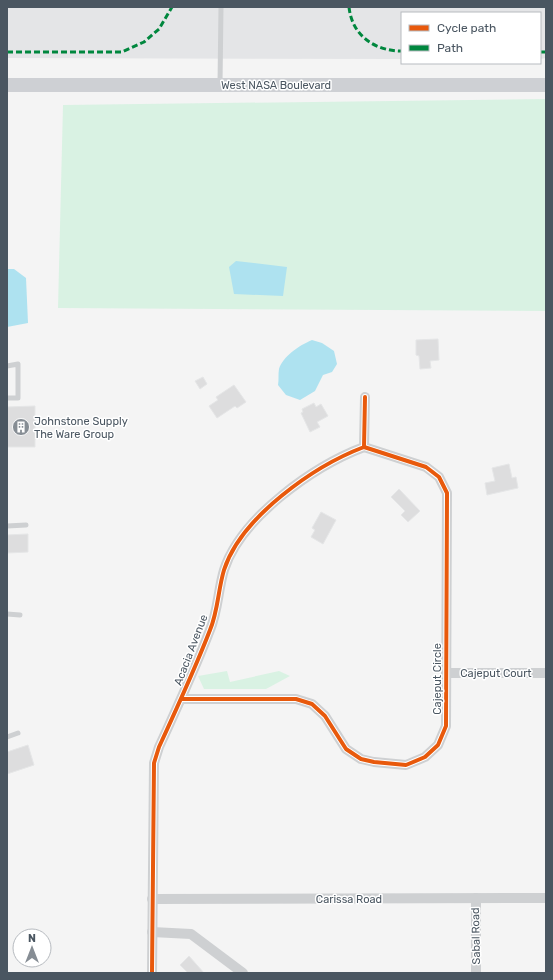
<svg xmlns="http://www.w3.org/2000/svg" width="553" height="980" font-family="Rubik,sans-serif">
<style>
.airport{fill:#e4e5e7}
.green{fill:#d9f2e3}
.water{fill:#aee2f0}
.building{fill:#ddddde;stroke:#e5e6e7}
.lines{fill:none;stroke-linecap:round;stroke-linejoin:round}
.service{stroke:#ced0d2;stroke-width:5}
.minor{stroke:#ced0d2;stroke-width:10}
.secondary{stroke:#ced0d4;stroke-width:14}
.quiet{stroke:#00873e;stroke-width:3;stroke-dasharray:6 3;stroke-linecap:butt}
.cycleway-casing{stroke:#fff;stroke-width:6}
.cycleway{stroke:#e8590c;stroke-width:4}
.labels{text-anchor:middle;dominant-baseline:central;stroke-width:3;stroke-linejoin:round;paint-order:stroke}
.street-label{font-size:11px;fill:#4a5661;stroke:#fff}
.poi-label{font-size:11px;fill:#4a5661;stroke:#fff;text-anchor:start}
</style>
<rect width="100%" height="100%" fill="#f4f4f4"/>
<path class="airport" d="M7,7H546V58L540,59V13H402V59L7,58Z"/>
<g class="green">
<path d="M546,99V311L58,308L63,105Z"/>
<path d="M227,671L230,682L279,671L290,676L266,689H204L198,676Z"/>
</g>
<g class="water">
<path d="M236,261L287,267L283,296L234,294L229,267Z"/>
<path d="M7,269H14L26,278L28,323L7,327Z"/>
<path d="M312,340L322,343L334,351L337,364L332,372L323,375L315,391L300,400L286,395L278,385C279,380 278,374 279,369C283,356 300,345 312,340Z"/>
</g>
<g class="building">
<path d="M438,339L439,360L430,361L431,368L420,369L419,356L416,355V340Z"/>
<path d="M203,377L207,384L200,389L195,381Z"/>
<path d="M234,385L246,402L237,408L235,406L217,418L209,406L218,400L216,397Z"/>
<path d="M314,403L316,407L321,404L328,416L317,422L320,427L310,432L301,413L303,412L302,409Z"/>
<path d="M35,406V447H7V407Z"/>
<path d="M509,464L512,478L516,477L518,488L487,495L485,483L495,481L492,468Z"/>
<path d="M399,489L420,511L408,522L401,515L405,511L391,497Z"/>
<path d="M321,512L336,520L323,544L311,537L315,530L312,528Z"/>
<path d="M28,534V552L7,553V535Z"/>
<path d="M28,745L34,765L7,774V752Z"/>
<path d="M189,956L204,973H188L180,965Z"/>
</g>
<g class="lines">
<g class="service">
<path d="M220,84L221,7"/>
<path d="M7,366L18,364V398H7"/>
<path d="M7,526L26,525"/>
<path d="M7,614L20,615"/>
<path d="M7,737L18,733"/>
</g>
<g class="minor">
<path d="M446,673H546"/>
<path d="M182,699H296L312,704L325,716L346,749L361,759L374,762L406,765L425,757L438,745L446,726L447,493L439,477L426,467L364,447"/>
<path d="M476,898V973"/>
<path d="M152,899L546,898"/>
<path d="M152,932L191,934L243,973"/>
<path d="M152,973L154,763L159,747C177,708 195,669 210,630C218,611 218,590 224,570C241,517 314,466 364,447L365,397"/>
</g>
<path class="secondary" d="M7,85H546"/>
<g class="quiet">
<path d="M349,7C352,36 375,51 402,51"/>
<path d="M7,52H122L144,42L159,29L172,7"/>
<path d="M540,52H546"/>
</g>
<g class="cycleway-casing">
<g id="cycleway">
<path d="M182,699H296L312,704L325,716L346,749L361,759L374,762L406,765L425,757L438,745L446,726L447,493L439,477L426,467L364,447"/>
<path d="M152,973L154,763L159,747C177,708 195,669 210,630C218,611 218,590 224,570C241,517 314,466 364,447L365,397"/>
</g>
</g>
<use href="#cycleway" class="cycleway"/>
</g>
<defs>
<g id="building-disc" transform="scale(0.9)"><circle r="9.5" fill="#868d94" stroke="#fff"/><path d="M-4-6H4V6H1V3H-1V6H-4ZM-2.5-4.3h1.7v1.8h-1.7ZM.8-4.3h1.7v1.8H.8ZM-2.5-1h1.7V.8h-1.7ZM.8-1h1.7V.8H.8Z" fill="#fff"/></g>
</defs>
<g fill-rule="evenodd">
<use href="#building-disc" x="21" y="427"/>
</g>
<g class="labels">
<g class="street-label">
<text x="276" y="85">West NASA Boulevard</text>
<text transform="translate(191 650) rotate(-69)">Acacia Avenue</text>
<text x="496" y="673">Cajeput Court</text>
<text transform="translate(437 679) rotate(-90)">Cajeput Circle</text>
<text x="349" y="899">Carissa Road</text>
<text transform="translate(476 936) rotate(-91)">Sabal Road</text>
</g>
<g class="poi-label">
<text x="34" y="421">Johnstone Supply<tspan x="34" dy="13">The Ware Group</tspan></text>
</g>
</g>
<rect width="553" height="980" fill="none" stroke="#4a5661" stroke-width="16"/>
<rect x="401" y="12" width="140" height="52" fill="#ffffff" stroke="#b7bbc0"/>
<rect x="409" y="25" width="20" height="6" fill="#e8590c" stroke="#b7bbc0"/>
<text x="437" y="32" font-size="12" fill="#4a5661">Cycle path</text>
<rect x="409" y="45" width="20" height="6" fill="#00873e" stroke="#b7bbc0"/>
<text x="437" y="52" font-size="12" fill="#4a5661">Path</text>
<g transform="translate(32 948)"><circle r="19" fill="#ffffff" stroke="#b7bbc0"/>
<path d="M0-3L7 15L0 10L-7 15Z" fill="#868d94"/>
<text y="-6" font-size="11" font-weight="bold" text-anchor="middle" fill="#4a5661">N</text>
</g>
</svg>
